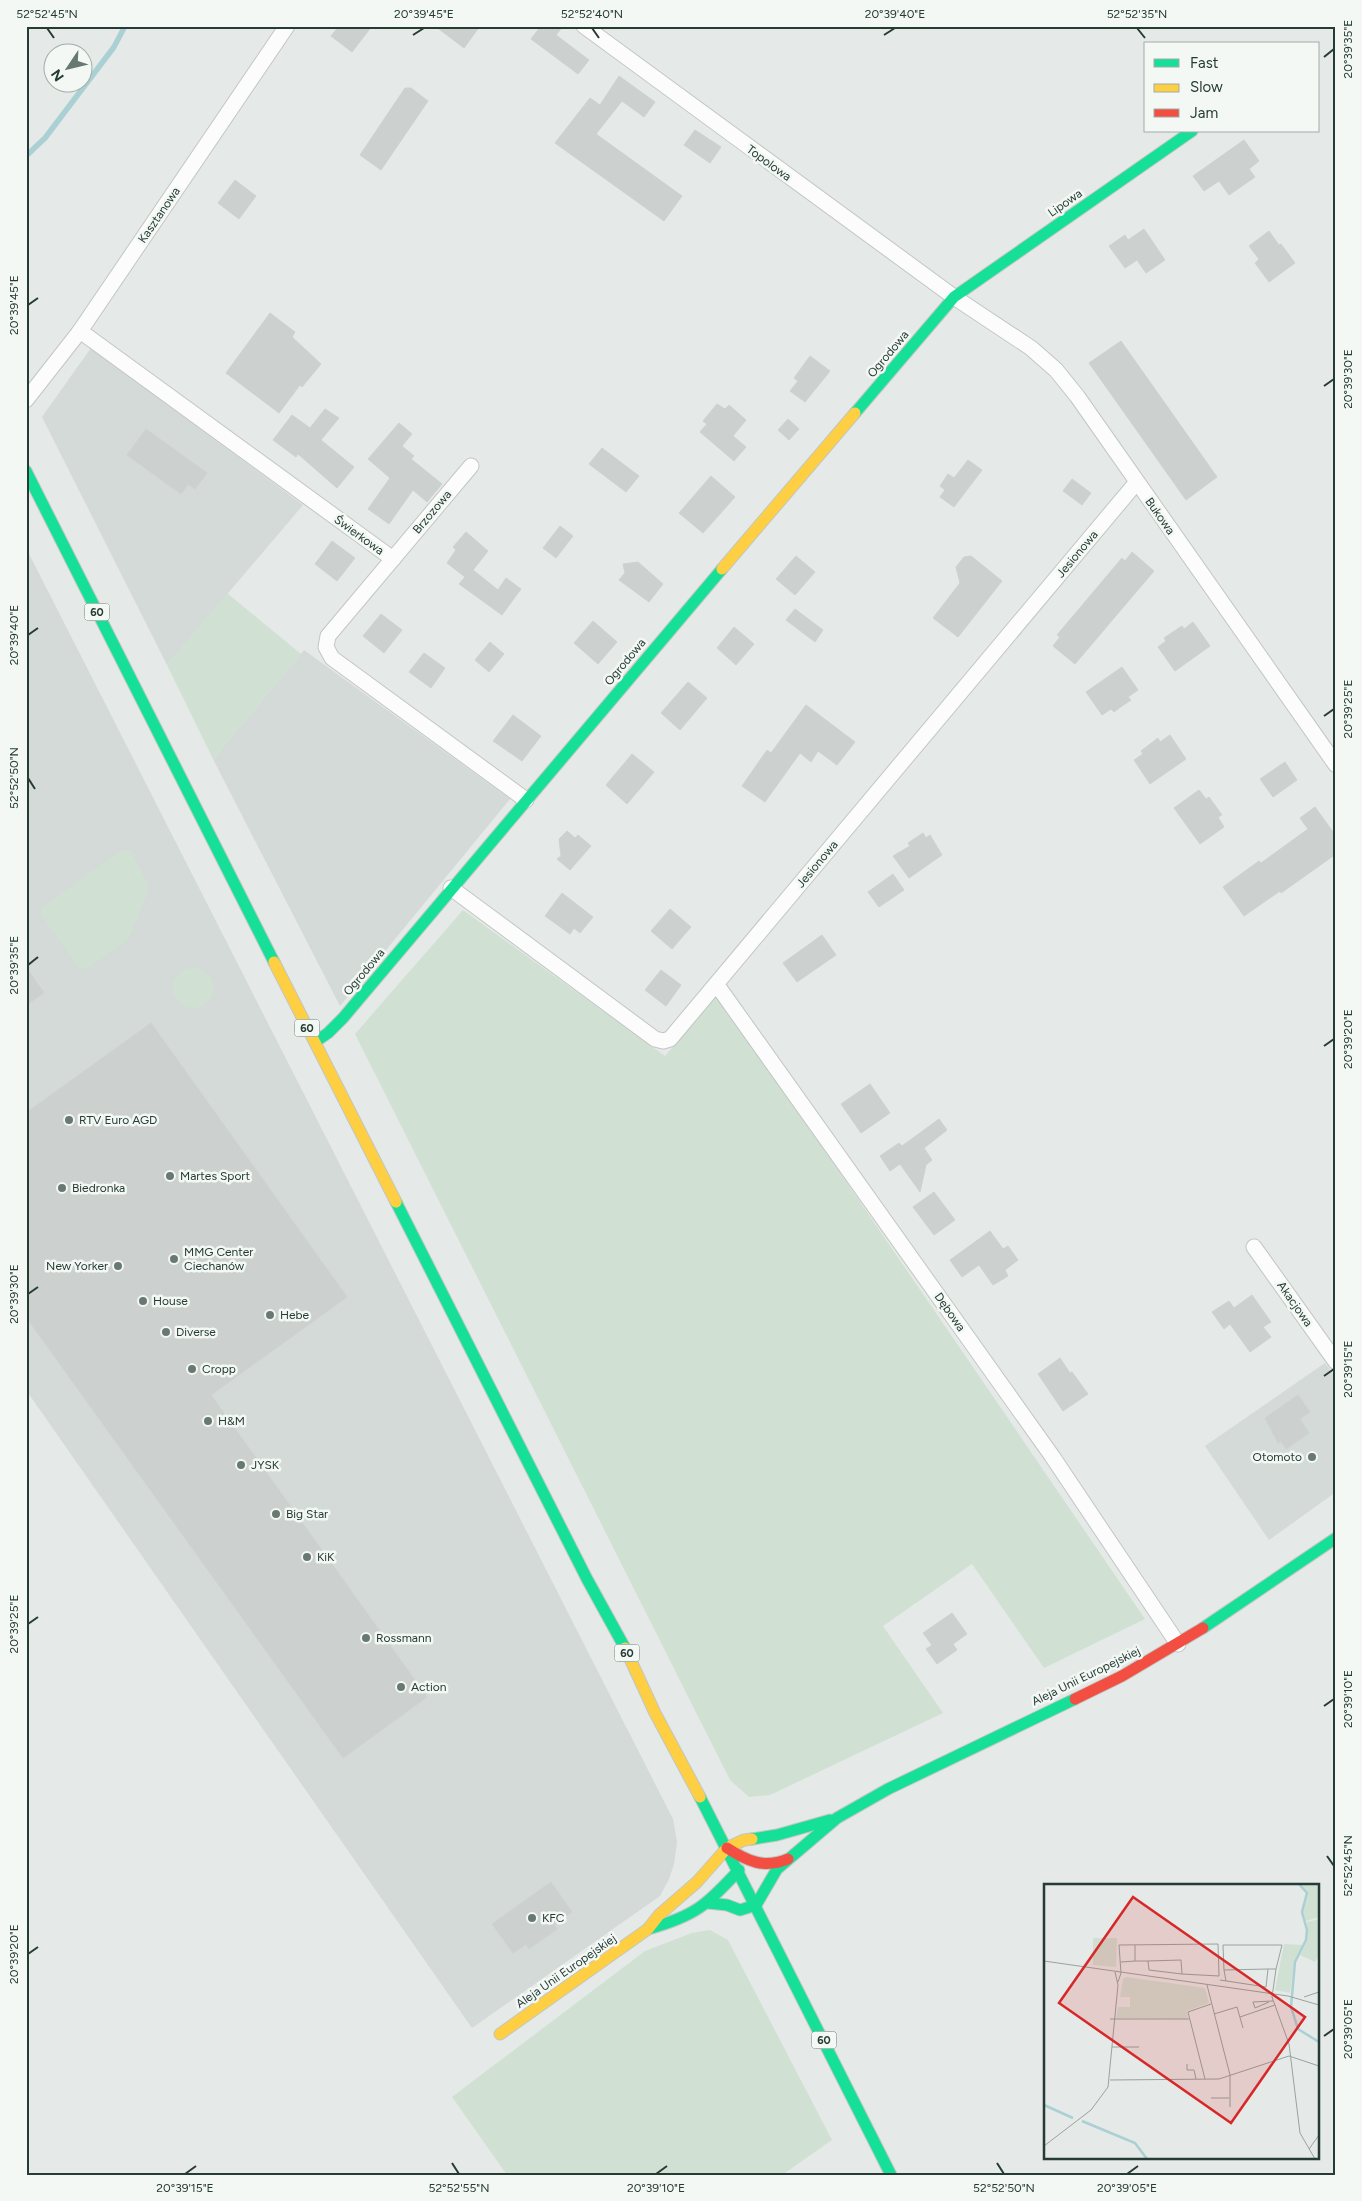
<svg xmlns="http://www.w3.org/2000/svg" width="1362" height="2201" font-family="Figtree,sans-serif">
<style>
.built{fill:#d4dad7}
.green{fill:#d0e1d4}
.lines{fill:none;stroke-linecap:round;stroke-linejoin:round}
.stream{stroke:#abd0d3;stroke-width:5.5}
.building{fill:#ccd1cf;stroke:#ced2d0}
.street-casing{stroke:#c2c6c4;stroke-width:17}
.fast-casing{stroke:#c1c7c4;stroke-width:13}
.slow-casing{stroke:#c1c7c4;stroke-width:13}
.jam-casing{stroke:#c1c7c4;stroke-width:13}
.street{stroke:#fbfcfb;stroke-width:15}
.fast{stroke:#16e098;stroke-width:11}
.slow{stroke:#ffcf43;stroke-width:11}
.jam{stroke:#f24e42;stroke-width:11}
.ticks{fill:none;stroke:#253b33;stroke-width:2}
.poi-dot{fill:#687872;stroke:#f3f8f5;stroke-width:2}
.labels{text-anchor:middle;dominant-baseline:central;stroke-width:5;stroke-linejoin:round;paint-order:stroke}
.shield{fill:#f3f8f5;stroke:#63746d;stroke-width:1}
.shield-label{font-size:11px;font-weight:bold;fill:#253b33}
.street-label{font-size:12px;fill:#253b33;stroke:#f3f8f5}
.poi-label{font-size:12px;fill:#253b33;stroke:#f3f8f5;text-anchor:start}
.inset-river{fill:none;stroke:#abd0d3;stroke-width:2.5}
.inset-road{fill:none;stroke:#98a39f;stroke-width:1}
.view{fill:#d62828;fill-opacity:0.15;stroke:#d62828;stroke-width:2.5}
.inset-edge{fill:none;stroke:#253b33;stroke-width:2.5}
.neatline{fill:none;stroke:#253b33;stroke-width:2}
.ticks-label{font-size:12px;text-anchor:middle;fill:#253b33}
</style>
<rect width="100%" height="100%" fill="#e5e9e7"/>
<g class="built">
<path d="M91,348L303,505L167,665L42,417Z"/>
<path d="M26,548L673,1819L677,1842L674,1864L669,1879L660,1896L472,2028L26,1390Z"/>
<path d="M304,650L510,799L340,1006L213,759Z"/>
<path d="M1325,1363L1336,1378V1492L1269,1540L1205,1446Z"/>
</g>
<g class="green">
<path d="M227,593L301,654L213,759L167,665Z"/>
<path d="M131,850L148,885V892L130,935L126,941L86,969L79,968L41,915L43,906L121,851Z"/>
<path d="M463,910L665,1056L718,994L1145,1619L1044,1668L972,1564L883,1626L943,1713L770,1795L749,1797L730,1780L355,1034Z"/>
<circle cx="193" cy="988" r="20"/>
<path d="M710,1930L728,1940L832,2140L782,2175H507L452,2097L645,1951L692,1933Z"/>
</g>
<g class="lines">
<path class="stream" d="M26,156L45,138L114,47L125,26"/>
</g>
<g class="building">
<path d="M339,26H372L352,52L331,36Z"/>
<path d="M435,26H480L464,48Z"/>
<path d="M541,26H563L556,35L589,60L578,74L531,39Z"/>
<path d="M619,76L655,102L644,117L622,101L596,134L682,196L664,221L555,143L590,98L600,105Z"/>
<path d="M405,88H411L428,101L381,170L360,155Z"/>
<path d="M695,130L721,147L710,163L684,145Z"/>
<path d="M1244,140L1259,161L1249,169L1255,177L1229,195L1219,181L1204,191L1193,176Z"/>
<path d="M235,180L256,196L239,219L218,203Z"/>
<path d="M1144,229L1165,260L1146,273L1137,260L1125,268L1109,246L1125,235L1128,240Z"/>
<path d="M1269,231L1279,245L1281,244L1295,263L1269,282L1255,263L1259,259L1249,246Z"/>
<path d="M270,313L295,332L292,337L321,364L302,387L300,385L279,413L226,373Z"/>
<path d="M1121,341L1217,477L1186,500L1089,363Z"/>
<path d="M810,356L830,371L805,402L790,391L798,381L794,378Z"/>
<path d="M717,404L725,409L729,405L746,420L733,436L746,447L734,461L700,432L707,424L703,421Z"/>
<path d="M325,409L339,418L321,440L354,467L337,488L298,454L296,457L273,440L292,415L310,428Z"/>
<path d="M788,419L799,429L789,440L778,430Z"/>
<path d="M399,423L412,434L402,446L414,456L411,459L442,484L427,502L413,490L389,524L368,509L390,478L368,459Z"/>
<path d="M146,429L207,473L195,489L188,484L181,494L127,455Z"/>
<path d="M602,448L639,476L626,492L589,464Z"/>
<path d="M968,460L982,470L954,507L940,497L945,490L940,486L948,474L954,478Z"/>
<path d="M711,476L735,497L703,533L679,513Z"/>
<path d="M1072,479L1091,493L1082,505L1063,491Z"/>
<path d="M560,526L573,536L556,558L543,548Z"/>
<path d="M466,532L488,551L473,570L498,590L506,578L521,589L502,615L459,584L465,577L447,563L456,550L453,547Z"/>
<path d="M332,541L355,558L337,581L315,564Z"/>
<path d="M1132,552L1154,571L1075,664L1053,646L1060,637L1057,635L1122,558L1125,561Z"/>
<path d="M796,556L815,572L795,595L776,579Z"/>
<path d="M971,556L1002,581L958,637L933,618L960,583L956,567L964,557Z"/>
<path d="M638,562L663,584L649,602L619,580L625,573L623,564Z"/>
<path d="M795,609L823,630L815,642L786,620Z"/>
<path d="M381,614L402,630L384,653L363,636Z"/>
<path d="M593,621L617,642L598,664L574,643Z"/>
<path d="M1193,622L1210,646L1175,671L1158,647L1166,641L1164,638L1182,626L1184,629Z"/>
<path d="M734,627L754,644L736,665L717,648Z"/>
<path d="M490,642L504,654L489,672L475,660Z"/>
<path d="M424,653L445,668L431,688L409,672Z"/>
<path d="M1122,667L1138,690L1128,697L1131,700L1122,706L1114,712L1111,709L1102,715L1086,692Z"/>
<path d="M688,682L707,698L680,730L661,713Z"/>
<path d="M806,705L855,742L837,765L818,751L811,762L800,753L765,802L742,786L767,750L771,753Z"/>
<path d="M513,715L541,736L522,761L493,741Z"/>
<path d="M1170,735L1186,759L1150,784L1134,760L1143,754L1141,751L1158,738L1160,742Z"/>
<path d="M632,754L654,772L627,804L606,785Z"/>
<path d="M1285,762L1297,780L1273,797L1260,779Z"/>
<path d="M1199,790L1206,799L1209,797L1222,815L1218,817L1224,827L1200,844L1174,808Z"/>
<path d="M1315,807L1336,836V854L1281,893L1280,891L1244,916L1223,887L1259,861L1261,863L1308,829L1300,818Z"/>
<path d="M567,831L575,838L578,835L591,846L570,870L557,859L561,856L559,839Z"/>
<path d="M923,833L926,838L930,835L942,855L909,878L893,856L910,846L908,843Z"/>
<path d="M893,874L904,890L879,907L868,892Z"/>
<path d="M562,893L593,917L580,933L574,928L570,934L545,916Z"/>
<path d="M670,909L691,927L672,949L651,931Z"/>
<path d="M822,935L836,955L797,982L783,963Z"/>
<path d="M26,967L44,993L26,1005Z"/>
<path d="M661,970L681,985L666,1006L645,990Z"/>
<path d="M151,1023L347,1297L211,1395L427,1697L343,1758L26,1317V1113Z"/>
<path d="M870,1084L890,1113L861,1133L841,1104Z"/>
<path d="M939,1119L947,1130L924,1148L932,1160L926,1165L920,1192L900,1164L890,1171L880,1156L899,1143L902,1146Z"/>
<path d="M934,1192L955,1220L934,1235L913,1207Z"/>
<path d="M990,1231L1003,1249L1008,1246L1018,1260L1005,1270L1008,1276L993,1285L979,1265L962,1277L950,1260Z"/>
<path d="M1252,1295L1271,1322L1263,1327L1271,1337L1250,1352L1230,1324L1224,1329L1212,1312L1229,1301L1234,1308Z"/>
<path d="M1060,1358L1070,1373L1072,1372L1088,1394L1063,1411L1038,1374Z"/>
<path d="M1298,1395L1310,1412L1300,1419L1309,1433L1286,1449L1281,1441L1278,1443L1265,1418Z"/>
<path d="M952,1613L967,1634L953,1644L957,1650L937,1664L926,1649L932,1645L923,1633Z"/>
<path d="M551,1882L572,1912L554,1925L557,1929L529,1949L526,1944L513,1953L492,1924Z"/>
</g>
<g class="lines">
<g class="street-casing">
<g id="street">
<path d="M584,26L954,297L1031,348L1056,370L1077,396L1336,765"/>
<path d="M80,331L393,559"/>
<path d="M26,400L80,331L287,26"/>
<path d="M471,466L328,636L326,647L332,658L526,800"/>
<path d="M451,888L655,1039L663,1041L670,1039L1136,483"/>
<path d="M717,985L1052,1456L1178,1644"/>
<path d="M1254,1247L1336,1362"/>
</g>
</g>
<g class="fast-casing">
<g id="fast">
<path d="M855,413L954,297L1192,131"/>
<path d="M26,471L274,962"/>
<path d="M315,1042L328,1033L343,1018L722,569"/>
<path d="M396,1202L587,1579L625,1648"/>
<path d="M1203,1628L1336,1538"/>
<path d="M700,1797L891,2175"/>
<path d="M752,1839L777,1835L830,1820"/>
<path d="M708,1903L727,1905L740,1910L756,1905L777,1869L837,1818L888,1789L1075,1699"/>
<path d="M648,1929C695,1916 707,1905 739,1870"/>
</g>
</g>
<g class="slow-casing">
<g id="slow">
<path d="M722,569L855,413"/>
<path d="M274,962L396,1202"/>
<path d="M625,1648L655,1713L700,1797"/>
<path d="M500,2034L648,1929L659,1915L697,1882L727,1848L744,1840L752,1839"/>
</g>
</g>
<g class="jam-casing">
<g id="jam">
<path d="M1075,1699L1122,1676L1203,1628"/>
<path d="M727,1848C747,1861 764,1869 788,1859"/>
</g>
</g>
<use href="#street" class="street"/>
<use href="#fast" class="fast"/>
<use href="#slow" class="slow"/>
<use href="#jam" class="jam"/>
</g>
<path class="ticks" d="M47,28L54,38M592,28L599,38M1137,28L1145,38M413,35L424,28M884,35L895,28M1324,57L1334,49M28,305L38,298M1324,386L1334,379M28,635L38,628M1324,716L1334,709M28,778L35,789M28,965L38,957M1324,1046L1334,1039M28,1294L38,1287M1324,1376L1334,1369M28,1624L38,1617M1324,1706L1334,1699M1327,1856L1334,1866M28,1954L38,1947M1324,2036L1334,2029M452,2163L459,2174M997,2163L1004,2174M185,2174L196,2166M656,2174L667,2166M1127,2174L1138,2166"/>
<g class="poi-dot">
<circle cx="69" cy="1120" r="5"/>
<circle cx="170" cy="1176" r="5"/>
<circle cx="62" cy="1188" r="5"/>
<circle cx="174" cy="1259" r="5"/>
<circle cx="118" cy="1266" r="5"/>
<circle cx="143" cy="1301" r="5"/>
<circle cx="270" cy="1315" r="5"/>
<circle cx="166" cy="1332" r="5"/>
<circle cx="192" cy="1369" r="5"/>
<circle cx="208" cy="1421" r="5"/>
<circle cx="1312" cy="1457" r="5"/>
<circle cx="241" cy="1465" r="5"/>
<circle cx="276" cy="1514" r="5"/>
<circle cx="307" cy="1557" r="5"/>
<circle cx="366" cy="1638" r="5"/>
<circle cx="401" cy="1687" r="5"/>
<circle cx="532" cy="1918" r="5"/>
</g>
<g class="labels">
<g class="shield">
<rect x="84.5" y="603.5" width="25" height="17" rx="4"/>
<rect x="294.5" y="1019.5" width="25" height="17" rx="4"/>
<rect x="614.5" y="1644.5" width="25" height="17" rx="4"/>
<rect x="811.5" y="2031.5" width="25" height="17" rx="4"/>
</g>
<g class="shield-label">
<text x="97" y="612">60</text>
<text x="307" y="1028">60</text>
<text x="627" y="1653">60</text>
<text x="824" y="2040">60</text>
</g>
<g class="street-label">
<text transform="translate(769 163) rotate(36)">Topolowa</text>
<text transform="translate(1065 203) rotate(-35)">Lipowa</text>
<text transform="translate(159 215) rotate(-56)">Kasztanowa</text>
<text transform="translate(888 354) rotate(-50)">Ogrodowa</text>
<text transform="translate(432 512) rotate(-50)">Brzozowa</text>
<text transform="translate(1160 516) rotate(55)">Bukowa</text>
<text transform="translate(359 535) rotate(36)">Świerkowa</text>
<text transform="translate(1077 554) rotate(-50)">Jesionowa</text>
<text transform="translate(625 662) rotate(-50)">Ogrodowa</text>
<text transform="translate(817 864) rotate(-50)">Jesionowa</text>
<text transform="translate(364 972) rotate(-50)">Ogrodowa</text>
<text transform="translate(1295 1304) rotate(55)">Akacjowa</text>
<text transform="translate(950 1312) rotate(55)">Dębowa</text>
<text transform="translate(1086 1676) rotate(-26)">Aleja Unii Europejskiej</text>
<text transform="translate(566 1971) rotate(-35)">Aleja Unii Europejskiej</text>
</g>
<g class="poi-label">
<text x="79" y="1120">RTV Euro AGD</text>
<text x="180" y="1176">Martes Sport</text>
<text x="72" y="1188">Biedronka</text>
<text x="184" y="1252">MMG Center<tspan x="184" dy="14">Ciechanów</tspan></text>
<text x="108" y="1266" text-anchor="end">New Yorker</text>
<text x="153" y="1301">House</text>
<text x="280" y="1315">Hebe</text>
<text x="176" y="1332">Diverse</text>
<text x="202" y="1369">Cropp</text>
<text x="218" y="1421">H&amp;M</text>
<text x="1302" y="1457" text-anchor="end">Otomoto</text>
<text x="251" y="1465">JYSK</text>
<text x="286" y="1514">Big Star</text>
<text x="317" y="1557">KiK</text>
<text x="376" y="1638">Rossmann</text>
<text x="411" y="1687">Action</text>
<text x="542" y="1918">KFC</text>
</g>
</g>
<g transform="translate(1044 1884)">
<rect width="275" height="275" fill="#e5e9e7"/>
<path d="M256,0H275V33L262,37L259,28L264,11ZM275,35V71L271,78L256,71L263,57V38ZM49,54H73L72,83L49,81ZM240,60L259,61L250,78L246,109L231,106ZM82,93L161,104L165,119L143,127L144,135L72,134L74,123H86V113H76L79,95Z" fill="#d0e1d4"/>
<path class="inset-river" d="M255,0L263,9L258,28L263,46L262,56L251,78L247,123L254,145L275,158M0,221L29,234M38,237L91,259L103,275"/>
<path class="inset-road" d="M75,61L174,60L175,92M91,61V77M0,77L244,112L275,121M77,78L91,77H104L137,76L138,90L105,86L104,77M180,86L179,61H238L232,85M138,90L175,92M176,96L222,103L224,85H232L228,113L245,160L256,249L271,275M182,97L180,86L224,85M74,98L77,89L75,61M163,101L186,191V223M260,113L275,108M225,118L211,124L209,118L229,117M170,130L193,123L199,144M196,133L231,121M66,135H145M68,163H95M143,180V186H150L152,195M161,195L144,128L167,120M66,196L175,195L245,172L275,182M167,214H185M0,262L47,226L64,203L74,101L71,88M265,265L275,251"/>
<path class="view" d="M89,13L261,133L187,239L15,119Z"/>
<rect width="275" height="275" class="inset-edge"/>
</g>
<rect width="1362" height="2201" fill="none" stroke="#f3f8f5" stroke-width="55"/>
<rect x="1144" y="42" width="175" height="90" fill="#f3f8f5" stroke="#a1aca7"/>
<rect x="1154" y="59" width="25" height="8" fill="#16e098" stroke="#a1aca7"/>
<text x="1190" y="68" font-size="15" fill="#253b33">Fast</text>
<rect x="1154" y="84" width="25" height="8" fill="#ffcf43" stroke="#a1aca7"/>
<text x="1190" y="92" font-size="15" fill="#253b33">Slow</text>
<rect x="1154" y="109" width="25" height="8" fill="#f24e42" stroke="#a1aca7"/>
<text x="1190" y="118" font-size="15" fill="#253b33">Jam</text>
<g transform="translate(68 68) rotate(235)"><circle r="24" fill="#f3f8f5" stroke="#a1aca7"/>
<path d="M0-4L9 19L0 12L-9 19Z" fill="#687872"/>
<text y="-8" font-size="14" font-weight="bold" text-anchor="middle" fill="#253b33">N</text>
</g>
<rect x="28" y="28" width="1306" height="2146" class="neatline"/>
<g class="ticks-label">
<text x="47" y="18">52°52'45"N</text>
<text x="424" y="18">20°39'45"E</text>
<text x="592" y="18">52°52'40"N</text>
<text x="895" y="18">20°39'40"E</text>
<text x="1137" y="18">52°52'35"N</text>
<text transform="translate(1348 49) rotate(-90)" y="4">20°39'35"E</text>
<text transform="translate(14 305) rotate(-90)" y="4">20°39'45"E</text>
<text transform="translate(1348 379) rotate(-90)" y="4">20°39'30"E</text>
<text transform="translate(14 635) rotate(-90)" y="4">20°39'40"E</text>
<text transform="translate(1348 709) rotate(-90)" y="4">20°39'25"E</text>
<text transform="translate(14 778) rotate(-90)" y="4">52°52'50"N</text>
<text transform="translate(14 965) rotate(-90)" y="4">20°39'35"E</text>
<text transform="translate(1348 1039) rotate(-90)" y="4">20°39'20"E</text>
<text transform="translate(14 1294) rotate(-90)" y="4">20°39'30"E</text>
<text transform="translate(1348 1369) rotate(-90)" y="4">20°39'15"E</text>
<text transform="translate(14 1624) rotate(-90)" y="4">20°39'25"E</text>
<text transform="translate(1348 1699) rotate(-90)" y="4">20°39'10"E</text>
<text transform="translate(1348 1866) rotate(-90)" y="4">52°52'45"N</text>
<text transform="translate(14 1954) rotate(-90)" y="4">20°39'20"E</text>
<text transform="translate(1348 2029) rotate(-90)" y="4">20°39'05"E</text>
<text x="185" y="2192">20°39'15"E</text>
<text x="459" y="2192">52°52'55"N</text>
<text x="656" y="2192">20°39'10"E</text>
<text x="1004" y="2192">52°52'50"N</text>
<text x="1127" y="2192">20°39'05"E</text>
</g>
</svg>
